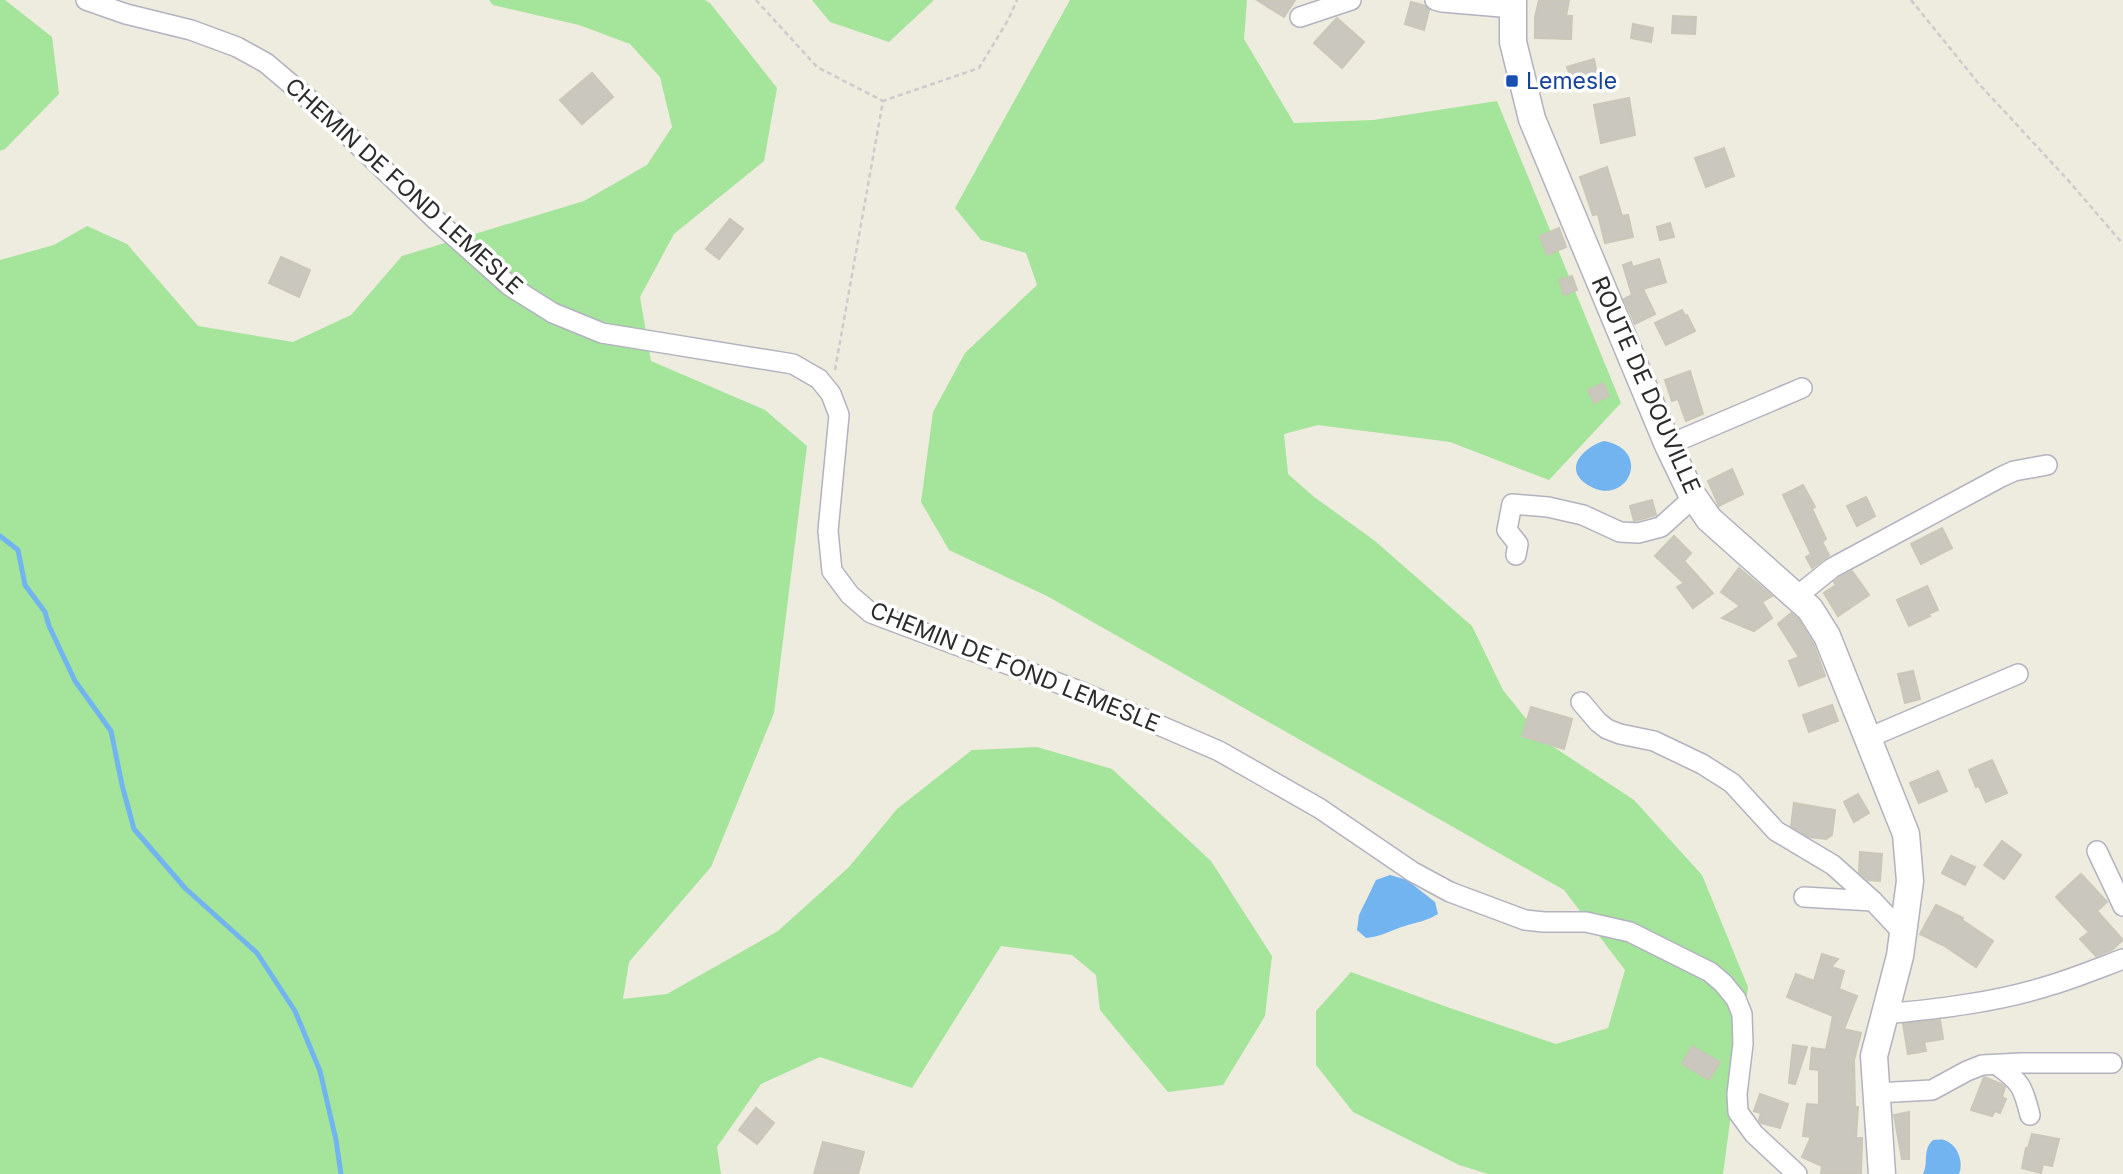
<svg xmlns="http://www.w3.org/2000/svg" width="2123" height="1174" font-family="Inter,sans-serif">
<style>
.green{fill:#a5e49b}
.water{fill:#72b4f0}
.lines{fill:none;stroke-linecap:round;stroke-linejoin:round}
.stream{stroke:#72b4f0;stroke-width:5}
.building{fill:#cac7be;stroke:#cac7b8;stroke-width:2}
.street-casing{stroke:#b2b2c0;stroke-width:22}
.secondary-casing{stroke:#b2b2c0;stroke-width:29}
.path{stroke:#ccc;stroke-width:2.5;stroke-dasharray:5 3.5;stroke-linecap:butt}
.street{stroke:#fff;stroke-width:19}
.secondary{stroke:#fff;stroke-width:26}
.transit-dot{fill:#1a4fb4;stroke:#fff;stroke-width:2.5}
.labels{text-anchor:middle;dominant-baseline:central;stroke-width:7;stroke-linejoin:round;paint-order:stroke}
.transit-label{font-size:23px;fill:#164399;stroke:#fff;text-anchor:start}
.street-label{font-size:23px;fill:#2c2c2c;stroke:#fff}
</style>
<rect width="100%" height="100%" fill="#eeebdf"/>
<g class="green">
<path d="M0,0H5L52,37L59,94L5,149L0,151Z"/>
<path d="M489,0H705L710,3L777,88L764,161L674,234L640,297L651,361L765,410L807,446L774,713L711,867L629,962L623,999L667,994L778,931L849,867L897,809L972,750L1037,747L1112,769L1211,861L1272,956L1265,1016L1223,1085L1168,1092L1100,1010L1096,975L1072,955L1001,946L912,1088L820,1057L761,1084L717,1147L721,1174H0V260L54,245L87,226L127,244L198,326L293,342L351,315L402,256L584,201L647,165L672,127L660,77L630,44L579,25L493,5Z"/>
<path d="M812,0H934L889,42L830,22Z"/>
<path d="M1070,0H1247L1244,39L1294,123L1373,120L1497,101L1621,403L1549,480L1450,442L1318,425L1284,434L1288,474L1313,496L1375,541L1472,626L1503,690L1543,740L1634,800L1702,875L1748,987L1723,1174H1488L1459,1165L1353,1112L1316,1065V1011L1351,972L1447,1007L1556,1044L1608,1028L1625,970L1564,890L1047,596L949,550L921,502L933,412L965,353L1037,285L1026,253L981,240L955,208Z"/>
</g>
<g class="water">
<path d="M1604,441C1656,451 1624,512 1585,483C1563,467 1586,446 1604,441Z"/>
<path d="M1390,875L1407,880L1435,902L1438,914C1427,921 1417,922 1405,926C1391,930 1381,937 1366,938L1357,930L1359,915L1376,880Z"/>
<path d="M1933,1140C1937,1140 1941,1139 1944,1140C1958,1144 1964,1163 1959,1174H1923C1929,1162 1922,1150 1933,1140Z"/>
</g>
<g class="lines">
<path class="stream" d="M0,536L18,550L25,585L45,612L49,626L75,681L111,731L122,785L134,829L185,888L257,953L295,1011L320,1071L336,1140L341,1174"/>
</g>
<g class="building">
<path d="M1257,0H1295L1284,17Z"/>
<path d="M1539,0H1569L1566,16H1572L1571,39L1535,38V17Z"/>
<path d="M1411,2L1425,6L1429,10L1424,30L1405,24Z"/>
<path d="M1673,16L1696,17L1695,34L1672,33Z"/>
<path d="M1337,18L1364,42L1342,68L1314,43Z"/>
<path d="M1633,24L1653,28L1651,42L1631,38Z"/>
<path d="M1594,59L1598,80L1574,88L1567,67Z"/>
<path d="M592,73L613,97L582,124L560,100Z"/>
<path d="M1629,98L1635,135L1601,143L1594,105Z"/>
<path d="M1724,148L1734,176L1706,187L1695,158Z"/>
<path d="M1607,167L1622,216L1628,215L1633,237L1605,243L1598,214L1593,215L1580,177Z"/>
<path d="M730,219L743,229L719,259L706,249Z"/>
<path d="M1670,223L1674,237L1660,240L1657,227Z"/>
<path d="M1559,228L1566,247L1547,255L1540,236Z"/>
<path d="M281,257L310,270L299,297L269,283Z"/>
<path d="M1659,259L1666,282L1643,289L1655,314L1635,324L1624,299L1632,295L1623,265L1631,262L1633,267Z"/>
<path d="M1572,276L1577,290L1564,295L1559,280Z"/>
<path d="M1682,310L1685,316L1687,315L1695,331L1666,345L1655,323Z"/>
<path d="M1690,371L1703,414L1686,421L1678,399L1672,401L1665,380Z"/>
<path d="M1603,383L1609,396L1594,403L1588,390Z"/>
<path d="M1732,469L1743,494L1719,506L1708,481Z"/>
<path d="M1803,485L1815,507L1812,509L1826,539L1822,542L1829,555L1812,568L1806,557L1811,554L1783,495Z"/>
<path d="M1866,497L1875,516L1857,526L1847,506Z"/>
<path d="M1652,500L1656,515L1634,521L1630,506Z"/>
<path d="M1942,528L1952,548L1921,564L1911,544Z"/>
<path d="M1674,536L1691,553L1684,561L1713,593L1693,608L1677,587L1684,583L1655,556Z"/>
<path d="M1739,568L1772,596L1762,602L1772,618L1754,631L1722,618L1740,606L1721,592Z"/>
<path d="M1852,571L1869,595L1838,616L1824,593L1836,585L1834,582L1839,578Z"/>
<path d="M1927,586L1938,610L1928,614L1930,616L1909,626L1897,600Z"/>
<path d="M1791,613L1798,619L1813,643L1825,676L1799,686L1789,661L1799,657L1778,624Z"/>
<path d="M1913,671L1920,699L1905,703L1898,674Z"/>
<path d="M1832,705L1838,721L1809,732L1803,715Z"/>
<path d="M1531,707L1572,719L1564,749L1522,736Z"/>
<path d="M1992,760L2007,793L1986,802L1979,786L1976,787L1969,770Z"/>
<path d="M1938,771L1947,791L1919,803L1910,783Z"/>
<path d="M1858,794L1869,813L1854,822L1844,802Z"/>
<path d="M1794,803L1835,810L1832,835L1826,839L1809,837L1791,826Z"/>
<path d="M2002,841L2021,855L2004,879L1984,865Z"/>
<path d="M1860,852L1882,854L1880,881L1868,880L1859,872Z"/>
<path d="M1951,856L1975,867L1965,885L1942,873Z"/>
<path d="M2081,874L2107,902L2097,911L2123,940L2112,950L2096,956L2080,939L2089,932L2056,897Z"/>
<path d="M1936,905L1963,918L1962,920L1993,941L1976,967L1943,945L1920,934Z"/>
<path d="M1822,954L1838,959L1831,967L1844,971L1839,989L1857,996L1844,1029L1861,1033L1854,1060L1855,1107H1858L1856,1138H1862L1861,1174H1821L1822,1166L1802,1157L1811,1137L1803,1136L1807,1104L1819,1105V1070L1810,1069L1812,1048L1826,1050L1833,1016L1787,997L1796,974L1814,981Z"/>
<path d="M1940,1020L1943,1039L1924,1042L1926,1051L1908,1054L1903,1024Z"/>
<path d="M1793,1045L1807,1047L1795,1084L1789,1083Z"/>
<path d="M1692,1046L1720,1062L1709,1080L1682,1064Z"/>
<path d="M1984,1077L2001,1084L2005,1087L2002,1097L2006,1099L2000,1113L1995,1111L1992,1116L1971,1110Z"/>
<path d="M1760,1094L1788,1104L1780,1128L1761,1123L1759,1120L1761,1113L1754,1111Z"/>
<path d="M756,1108L774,1123L757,1144L739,1130Z"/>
<path d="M1909,1112V1159H1902L1894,1115Z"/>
<path d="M2032,1134L2059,1139L2052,1166L2043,1164L2041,1173L2022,1168L2026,1148H2028Z"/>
<path d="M823,1142L864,1152L858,1174H814Z"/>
</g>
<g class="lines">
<g class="street-casing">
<g id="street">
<path d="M86,0L126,14L191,30L237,47L266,63L325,113L436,220L510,286L553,313L602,333L793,364L819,379L831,394L839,415L828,531L832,571L850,595L871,613L1082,692L1219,751L1319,808L1413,872L1450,892L1525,920L1544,922H1586L1630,932L1710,972L1723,983L1736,999L1742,1014L1743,1044L1737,1094L1738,1112L1754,1134L1797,1174"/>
<path d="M1435,0L1442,2L1513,8"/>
<path d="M1300,17L1351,0"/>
<path d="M1668,445L1802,388"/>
<path d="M1516,555L1518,544L1507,530L1512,504L1548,507L1583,515L1620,532L1638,533L1661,527L1694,497"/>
<path d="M1796,597L1832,568L2001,477L2014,471L2047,465"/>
<path d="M1581,702L1598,722L1607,729L1620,734L1654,741L1702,764L1732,783L1776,831L1833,865L1873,901L1903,933"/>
<path d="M1868,738L2018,674"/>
<path d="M2097,851L2123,906"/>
<path d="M1804,897L1873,901"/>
<path d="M1884,1014C1939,1009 1998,1002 2051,985C2075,978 2099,968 2123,959"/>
<path d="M1997,1065C2021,1082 2023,1087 2030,1115"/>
<path d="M1876,1093L1932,1090L1967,1071L1982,1065L2021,1063H2112"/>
</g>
</g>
<g class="secondary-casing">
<path id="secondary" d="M1513,0V42L1532,119L1668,445L1691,493L1709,519L1810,609L1827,636L1906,834L1910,881L1900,956L1874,1056L1882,1174"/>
</g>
<g class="path">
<path d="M756,0L817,67L883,101"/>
<path d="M1911,0L1979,84L2067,179L2123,244"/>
<path d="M835,370L883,101L979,68L1008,20L1017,0"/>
</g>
<use href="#street" class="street"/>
<use href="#secondary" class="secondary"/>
</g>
<rect class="transit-dot" x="1505" y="74" width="14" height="14" rx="3.5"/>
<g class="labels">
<g class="transit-label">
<text x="1526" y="81">Lemesle</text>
</g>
<g class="street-label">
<text transform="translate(404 186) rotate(42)">CHEMIN DE FOND LEMESLE</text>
<text transform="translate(1646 385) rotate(66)">ROUTE DE DOUVILLE</text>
<text transform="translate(1015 667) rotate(22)">CHEMIN DE FOND LEMESLE</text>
</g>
</g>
</svg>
